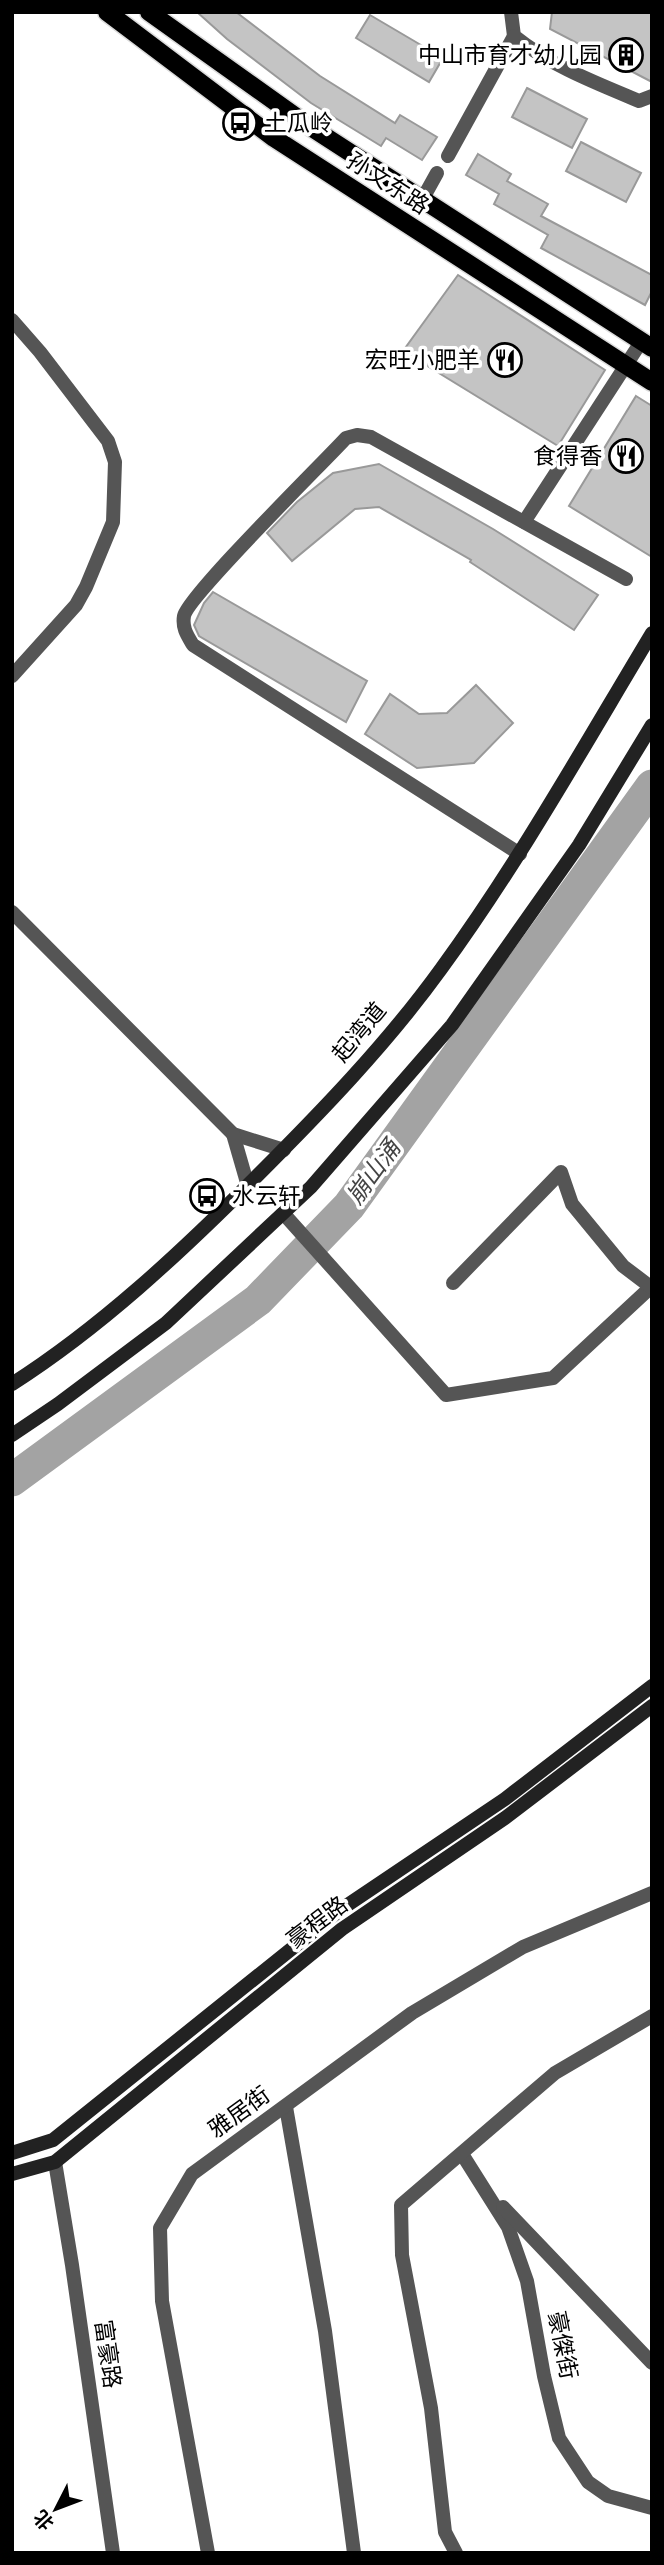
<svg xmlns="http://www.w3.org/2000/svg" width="664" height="2565" font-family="Helvetica,'Noto Sans SC',sans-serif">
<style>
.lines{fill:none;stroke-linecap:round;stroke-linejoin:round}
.river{stroke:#a3a3a3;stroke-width:33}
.building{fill:#c4c4c4;stroke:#999;stroke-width:2}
.primary-casing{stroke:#dbdbdb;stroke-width:21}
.street{stroke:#555;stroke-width:14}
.secondary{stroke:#222;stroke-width:14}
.primary{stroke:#000;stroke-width:18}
.labels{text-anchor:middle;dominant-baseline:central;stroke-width:7;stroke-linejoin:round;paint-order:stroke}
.poi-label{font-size:23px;fill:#000;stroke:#fff;text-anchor:end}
.street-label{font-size:23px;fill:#000;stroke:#fff}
.water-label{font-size:24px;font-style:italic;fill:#444;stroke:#fff}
</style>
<rect width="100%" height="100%" fill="#fff"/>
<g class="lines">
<path class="river" d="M12,1480L258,1300L349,1206L652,786"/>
</g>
<g class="building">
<path d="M197,12H236L320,76L395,123L400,115L437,137L422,160L386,138L381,146L311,103L227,39Z"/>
<path d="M552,12H652V82L550,29Z"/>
<path d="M370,15L443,58L429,82L356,38Z"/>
<path d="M527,88L587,119L572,148L512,117Z"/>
<path d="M581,142L641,173L626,202L566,171Z"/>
<path d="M478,154L511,174L507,181L548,204L541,216L652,275V291L645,305L541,248L548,235L494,204L499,194L466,175Z"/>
<path d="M458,275L605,370L558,446L403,351Z"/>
<path d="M636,396L652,406V557L569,506Z"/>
<path d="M379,464L493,529L598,595L574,630L470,562L471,560L379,507L355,509L292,561L267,533L297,502L333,473Z"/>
<path d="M213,592L367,681L346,722L199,636L194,625L204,603Z"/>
<path d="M476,685L513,723L474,763L417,768L365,734L390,694L419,714L447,713Z"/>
</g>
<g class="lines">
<g class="primary-casing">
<g id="primary">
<path d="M107,12L274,138L652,382"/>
<path d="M149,12L309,126L652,348"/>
</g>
</g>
<g class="street">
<path d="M511,12L514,36C551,66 596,83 639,101L652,96"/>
<path d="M448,156L514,36"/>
<path d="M422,200L437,173"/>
<path d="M12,320L40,352L108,441L115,462L113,522L86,587L76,605L12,676"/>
<path d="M524,522L641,342"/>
<path d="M520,854L193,645C187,635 182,628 184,616C188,596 323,463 346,438L357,435L371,437L626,579"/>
<path d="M12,912L233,1134L284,1150"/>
<path d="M233,1134L248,1186"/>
<path d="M283,1213L446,1395L553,1378L651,1287"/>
<path d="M453,1283L561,1172L572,1204L623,1266L652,1288"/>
<path d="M286,2107L325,2331L354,2553"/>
<path d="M462,2154L508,2227L527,2281L544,2376L559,2438L588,2482L608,2496L652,2508"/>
<path d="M55,2162L72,2265L113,2553"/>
<path d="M503,2207L652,2363"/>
<path d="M208,2553L162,2301L160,2228L192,2174L412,2013L523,1947L652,1893"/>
<path d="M456,2553L445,2532L431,2408L402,2255L401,2205L555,2073L652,2016"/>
</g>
<g class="secondary">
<path d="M12,1384C101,1327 180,1253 254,1179C320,1113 386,1045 441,969C519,862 584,746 652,633"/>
<path d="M12,1435L58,1404L166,1323L311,1187L452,1025L579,845L652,725"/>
<path d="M12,2153L53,2140L340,1910L505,1799L652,1686"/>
<path d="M12,2174L55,2162L342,1929L505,1818L652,1706"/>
</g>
<use href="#primary" class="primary"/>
</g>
<defs>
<g id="building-ring" transform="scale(1.75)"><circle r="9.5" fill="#fff" stroke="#000" stroke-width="1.5"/><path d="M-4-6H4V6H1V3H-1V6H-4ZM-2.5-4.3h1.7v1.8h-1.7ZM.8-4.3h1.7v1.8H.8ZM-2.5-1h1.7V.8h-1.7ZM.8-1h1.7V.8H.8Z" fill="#000"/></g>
<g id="bus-ring" transform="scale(1.75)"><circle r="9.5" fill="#fff" stroke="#000" stroke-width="1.5"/><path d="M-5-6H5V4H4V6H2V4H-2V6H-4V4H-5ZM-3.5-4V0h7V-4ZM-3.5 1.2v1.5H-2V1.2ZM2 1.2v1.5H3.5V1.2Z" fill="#000"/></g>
<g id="restaurant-ring" transform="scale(1.75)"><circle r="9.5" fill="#fff" stroke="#000" stroke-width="1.5"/><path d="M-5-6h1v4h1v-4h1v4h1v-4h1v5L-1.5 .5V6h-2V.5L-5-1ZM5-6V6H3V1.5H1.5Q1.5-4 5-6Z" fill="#000"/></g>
</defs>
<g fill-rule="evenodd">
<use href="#building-ring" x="626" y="55"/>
<use href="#bus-ring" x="240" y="123"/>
<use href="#restaurant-ring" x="505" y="360"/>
<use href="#restaurant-ring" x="626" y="456"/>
<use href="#bus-ring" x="207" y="1196"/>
</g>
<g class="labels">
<g class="poi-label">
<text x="602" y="55">中山市育才幼儿园</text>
<text x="264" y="123" text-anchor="start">土瓜岭</text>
<text x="480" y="360">宏旺小肥羊</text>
<text x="602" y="456">食得香</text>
<text x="232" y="1196" text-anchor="start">水云轩</text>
</g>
<g class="street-label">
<text transform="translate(388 183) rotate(33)">孙文东路</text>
<text transform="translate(359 1032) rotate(-50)">起湾道</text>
<text transform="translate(317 1922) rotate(-37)">豪程路</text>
<text transform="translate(239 2112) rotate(-36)">雅居街</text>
<text transform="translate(563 2345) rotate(79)">豪傑街</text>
<text transform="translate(108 2354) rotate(82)">富豪路</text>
</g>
<g class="water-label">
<text transform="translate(373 1172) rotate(-54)">崩山涌</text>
</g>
</g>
<rect width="664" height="2565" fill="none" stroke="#000000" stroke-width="28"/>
<g transform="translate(56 2509) rotate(228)" stroke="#ffffff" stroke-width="5" paint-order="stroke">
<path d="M0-5L12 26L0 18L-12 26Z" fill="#000000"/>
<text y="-10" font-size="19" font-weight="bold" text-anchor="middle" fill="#000000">北</text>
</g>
</svg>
